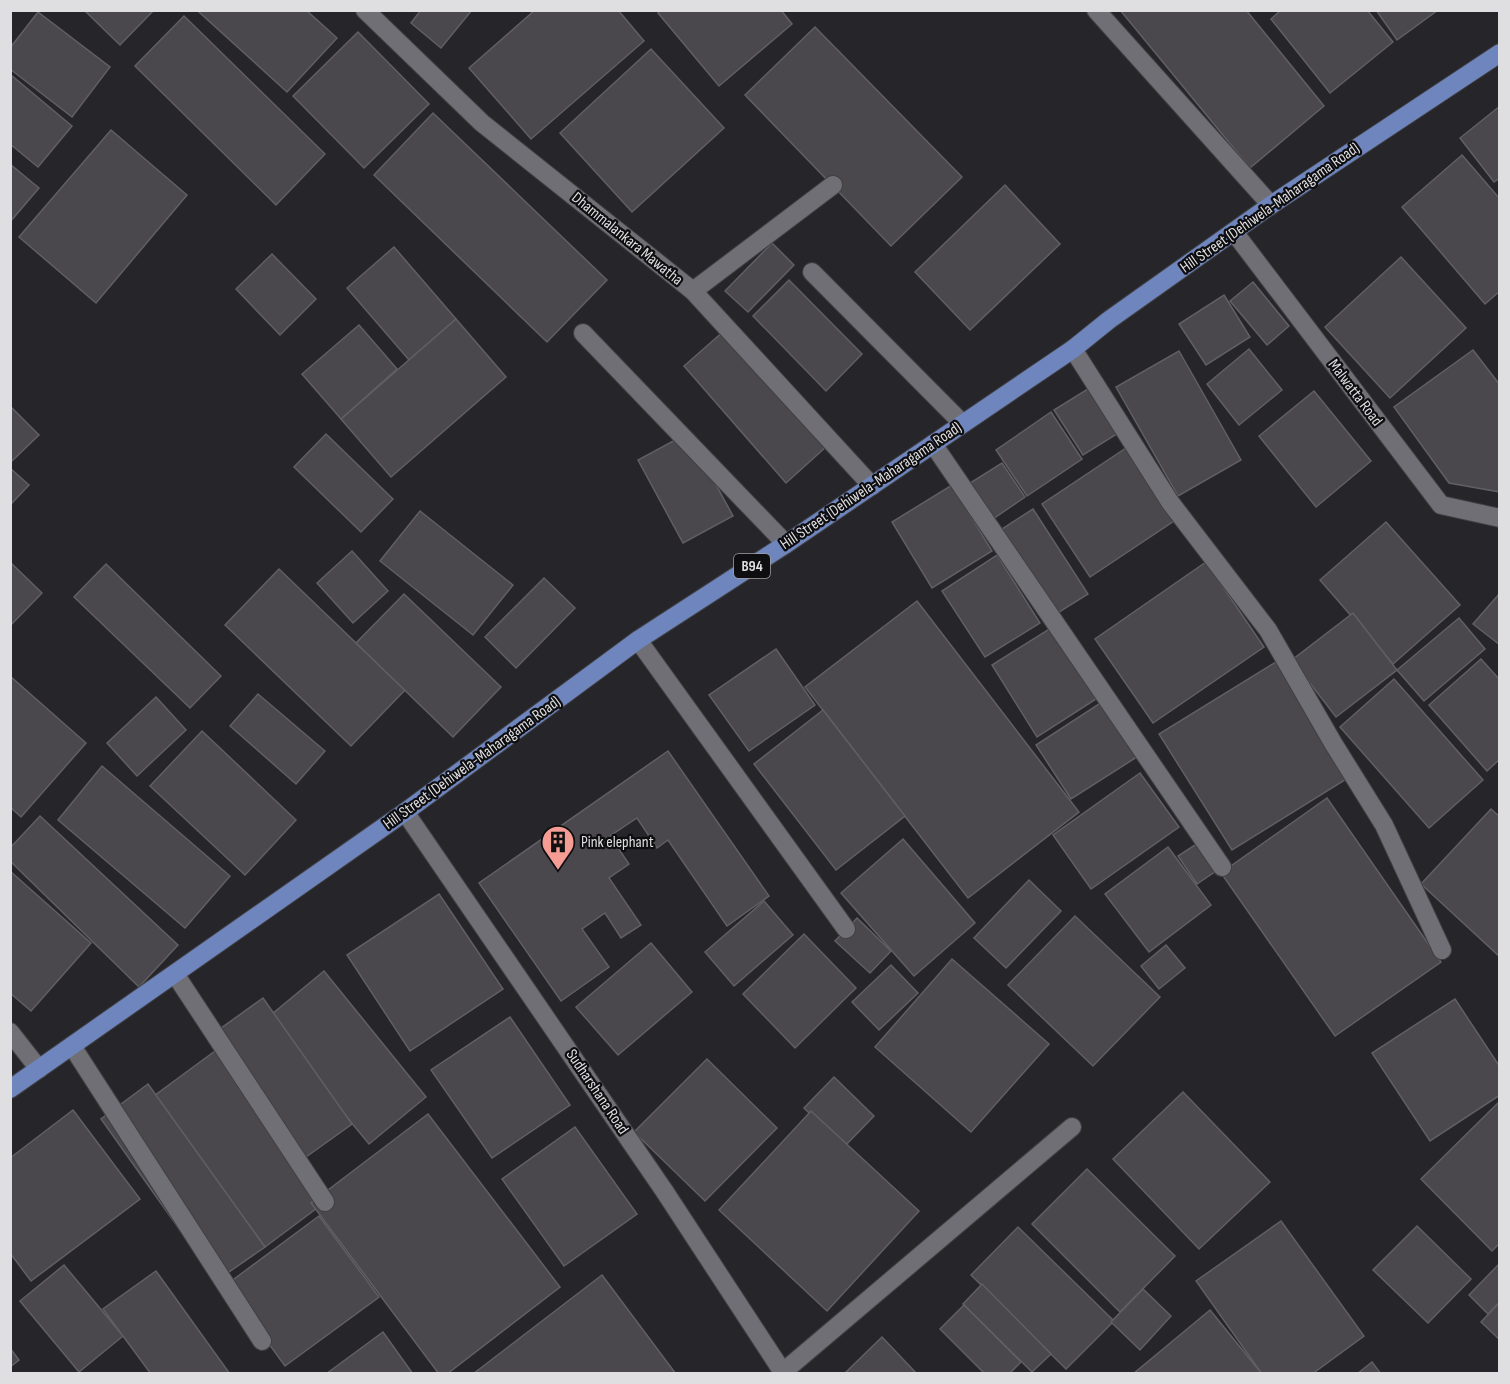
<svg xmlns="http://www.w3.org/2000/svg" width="1510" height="1384" font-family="'Sofia Sans Condensed',sans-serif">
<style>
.building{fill:#4a474d;stroke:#615f65;stroke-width:1.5}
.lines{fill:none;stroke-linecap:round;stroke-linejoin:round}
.lane-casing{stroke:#404044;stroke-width:20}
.street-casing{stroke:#404044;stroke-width:20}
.primary-casing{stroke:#404044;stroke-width:20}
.lane{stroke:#6f6f75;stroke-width:18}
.street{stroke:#6f6f75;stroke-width:18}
.primary{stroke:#6f85be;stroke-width:18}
.labels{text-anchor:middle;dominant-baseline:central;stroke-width:4.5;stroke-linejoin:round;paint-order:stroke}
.shield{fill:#0e0e10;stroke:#a0a0a3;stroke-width:1.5}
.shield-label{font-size:15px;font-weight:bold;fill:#dfdfe2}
.street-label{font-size:16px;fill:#dfdfe2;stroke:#0e0e10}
.poi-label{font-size:16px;fill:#dfdfe2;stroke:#0e0e10;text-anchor:start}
</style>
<rect width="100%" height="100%" fill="#25252a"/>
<g class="building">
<path d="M84,10H154L120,45Z"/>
<path d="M200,10H306L337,38L287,92L199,12Z"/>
<path d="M421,10H472L441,48L411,23Z"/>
<path d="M535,10H618L644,41L531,139L469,68Z"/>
<path d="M661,10H781L792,24L719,86L658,13Z"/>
<path d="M1120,10H1246L1324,106L1250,168Z"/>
<path d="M1281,10H1367L1393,42L1330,93L1271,19Z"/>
<path d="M1376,10H1438L1397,40Z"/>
<path d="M38,12L110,67L72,117L10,69V48Z"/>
<path d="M184,16L325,154L276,205L135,66Z"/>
<path d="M815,27L962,177L891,246L745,95Z"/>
<path d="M358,32L429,104L364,168L293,96Z"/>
<path d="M651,49L724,128L632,212L560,133Z"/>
<path d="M11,75L72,126L38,167L10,144Z"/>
<path d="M1500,106V178L1494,182L1460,138Z"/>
<path d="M433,113L607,280L547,342L374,175Z"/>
<path d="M111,130L187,195L96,303L19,237Z"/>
<path d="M1462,155L1500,199V291L1485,304L1402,207Z"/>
<path d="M10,164L39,188L10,222Z"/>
<path d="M1005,185L1060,244L970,330L915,272Z"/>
<path d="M772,243L794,265L748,312L725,291Z"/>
<path d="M394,247L456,319L409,360L347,288Z"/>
<path d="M272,254L316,299L280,335L236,289Z"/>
<path d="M1401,257L1466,328L1390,398L1325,327Z"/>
<path d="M789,280L862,354L826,391L753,316Z"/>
<path d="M1253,282L1289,326L1267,345L1230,301Z"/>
<path d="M1224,295L1250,337L1206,365L1179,324Z"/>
<path d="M456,319L506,377L391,477L341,419Z"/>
<path d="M359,325L397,369L341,419L302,374Z"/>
<path d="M725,330L827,446L786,483L684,366Z"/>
<path d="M1249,349L1282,390L1239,425L1207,384Z"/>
<path d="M1473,350L1500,385V492L1449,483L1394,407Z"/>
<path d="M1179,351L1241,460L1178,496L1116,387Z"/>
<path d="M1091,387L1120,432L1083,455L1054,410Z"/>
<path d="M1314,391L1371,461L1316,507L1259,436Z"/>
<path d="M10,406L39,435L12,461L10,459Z"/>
<path d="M1051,412L1082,459L1027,496L996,450Z"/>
<path d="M688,433L733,516L683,543L638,460Z"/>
<path d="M326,434L393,499L361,532L294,467Z"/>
<path d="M1126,448L1174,521L1090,577L1042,504Z"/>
<path d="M1002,463L1025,497L990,521L967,485Z"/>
<path d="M10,468L29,485L10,505Z"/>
<path d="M952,485L992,551L932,588L892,522Z"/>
<path d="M1033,509L1088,594L1056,614L1002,529Z"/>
<path d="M420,511L513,585L473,635L380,561Z"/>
<path d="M1386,522L1460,605L1393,664L1320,580Z"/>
<path d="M352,551L388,591L353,623L317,583Z"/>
<path d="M997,555L1040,623L985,657L942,591Z"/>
<path d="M10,562L42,593L10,626Z"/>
<path d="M1206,562L1264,647L1153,723L1095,639Z"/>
<path d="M106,564L221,676L190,708L74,597Z"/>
<path d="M279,569L405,690L351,746L225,625Z"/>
<path d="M544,578L575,608L516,668L485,637Z"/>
<path d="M1500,593V645L1473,624Z"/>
<path d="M404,594L501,687L453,737L356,643Z"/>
<path d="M917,601L1079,812L968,898L805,687Z"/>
<path d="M1353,613L1397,670L1336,717L1292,660Z"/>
<path d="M1459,618L1485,649L1424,701L1397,670Z"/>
<path d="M1051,628L1096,699L1037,737L992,665Z"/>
<path d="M776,649L815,705L749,751L709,695Z"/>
<path d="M1481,659L1500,680V759L1487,771L1429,705Z"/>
<path d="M1276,662L1348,778L1232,850L1159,734Z"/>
<path d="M10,676L86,743L21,817L10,807Z"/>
<path d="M1394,679L1483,780L1429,828L1340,727Z"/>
<path d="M258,694L325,751L296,784L230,726Z"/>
<path d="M156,697L186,730L137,776L107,743Z"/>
<path d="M1105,700L1140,755L1071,799L1036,745Z"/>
<path d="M823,710L905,816L836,870L754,764Z"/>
<path d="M202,731L296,820L245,875L150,786Z"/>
<path d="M668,751L769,896L727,926L668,840L657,848L637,818L610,836L629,864L609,878L641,925L621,938L605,913L582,929L609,967L561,1001L479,883Z"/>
<path d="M102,766L230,876L185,928L58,820Z"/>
<path d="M1140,773L1179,827L1091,889L1053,835Z"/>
<path d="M1327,798L1441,962L1335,1036L1221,873Z"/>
<path d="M1491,809L1500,817V957L1421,884Z"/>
<path d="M40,816L178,945L139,987L10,861V848Z"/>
<path d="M903,839L975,923L914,976L841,893Z"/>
<path d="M1201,841L1219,869L1197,884L1178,856Z"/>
<path d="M1168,847L1211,905L1149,952L1105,894Z"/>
<path d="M10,871L91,943L31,1011L10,993Z"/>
<path d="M1029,880L1061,911L1006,968L974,938Z"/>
<path d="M439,894L503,989L410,1051L347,955Z"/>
<path d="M764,901L793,935L734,986L705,952Z"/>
<path d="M1075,916L1160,997L1093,1066L1008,985Z"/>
<path d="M857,918L891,951L870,973L835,941Z"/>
<path d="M804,934L856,988L795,1048L743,994Z"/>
<path d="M651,943L692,992L618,1055L576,1007Z"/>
<path d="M1166,945L1185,968L1159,989L1141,966Z"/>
<path d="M952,959L1049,1044L971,1132L875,1047Z"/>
<path d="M891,965L918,993L879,1030L852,1002Z"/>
<path d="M324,971L426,1097L369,1144L266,1019Z"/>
<path d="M263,998L352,1124L299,1162L210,1036Z"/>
<path d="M1455,999L1500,1067V1095L1430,1141L1372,1053Z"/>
<path d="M510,1017L570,1105L492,1158L431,1070Z"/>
<path d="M215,1051L325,1202L265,1247L154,1096Z"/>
<path d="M707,1059L777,1128L705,1201L634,1132Z"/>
<path d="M834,1077L874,1116L844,1147L804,1108Z"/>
<path d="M148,1084L265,1247L216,1281L101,1119Z"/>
<path d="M1183,1092L1270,1182L1199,1249L1113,1159Z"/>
<path d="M1500,1101V1243L1492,1251L1421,1179Z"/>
<path d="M73,1110L140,1199L31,1281L10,1253V1158Z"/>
<path d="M811,1111L919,1211L827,1311L719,1210Z"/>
<path d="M428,1114L560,1287L447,1374H439L311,1203Z"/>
<path d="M575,1127L637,1214L564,1266L502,1179Z"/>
<path d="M1087,1169L1175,1256L1120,1312L1032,1224Z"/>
<path d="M319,1216L379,1297L285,1366L226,1285Z"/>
<path d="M1281,1221L1364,1336L1312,1374H1262L1196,1281Z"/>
<path d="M1417,1226L1471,1279L1428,1323L1373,1270Z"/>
<path d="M1018,1227L1114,1321L1066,1369L971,1275Z"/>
<path d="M1500,1263V1302L1488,1314L1469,1295Z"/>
<path d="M64,1265L123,1336L79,1372L20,1301Z"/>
<path d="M156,1271L230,1374H151L103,1309Z"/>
<path d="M602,1275L676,1374H473Z"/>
<path d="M982,1284L1051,1354L1032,1372L963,1304Z"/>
<path d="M1143,1289L1171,1316L1140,1350L1111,1322Z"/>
<path d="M1500,1302V1340L1481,1322Z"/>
<path d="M964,1305L1021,1362L1009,1374H985L940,1329Z"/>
<path d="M1210,1310L1262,1374H1133Z"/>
<path d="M383,1332L413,1374H326Z"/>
<path d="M882,1337L917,1374H844Z"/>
<path d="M10,1348L19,1360L10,1367Z"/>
<path d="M1372,1362L1381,1374H1357Z"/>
</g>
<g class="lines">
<g class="lane-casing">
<g id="lane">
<path d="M812,272L962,423"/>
<path d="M693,291L833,185"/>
<path d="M583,333L786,544"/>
<path d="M175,974L325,1202"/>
<path d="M72,1046L262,1341"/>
</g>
</g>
<g class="street-casing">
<g id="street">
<path d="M365,10L482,123L693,291L872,486"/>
<path d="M1096,10L1271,205"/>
<path d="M1234,232L1441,505L1500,518"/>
<path d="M1073,349L1170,502L1268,630L1333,743L1384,825L1442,950"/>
<path d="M933,444L1222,867"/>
<path d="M638,640L846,929"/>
<path d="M405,812L665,1192L784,1374"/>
<path d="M10,1032L39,1069"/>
<path d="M783,1372L1072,1127"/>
</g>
</g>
<g class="primary-casing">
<path id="primary" d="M10,1089L405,812L638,640L786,544L1073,349L1109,320L1271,205L1500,53"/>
</g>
<use href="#lane" class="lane"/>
<use href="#street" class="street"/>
<use href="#primary" class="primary"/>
</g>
<defs>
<g id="building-pin" transform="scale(1.725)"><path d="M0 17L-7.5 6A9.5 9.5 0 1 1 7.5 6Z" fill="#f59c95" stroke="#0e0e10"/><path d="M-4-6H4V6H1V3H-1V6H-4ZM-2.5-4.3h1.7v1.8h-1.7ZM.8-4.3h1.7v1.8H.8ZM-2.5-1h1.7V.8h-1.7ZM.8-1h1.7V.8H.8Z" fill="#111"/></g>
</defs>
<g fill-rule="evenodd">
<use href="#building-pin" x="558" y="842"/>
</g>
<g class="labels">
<rect class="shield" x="734" y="554" width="36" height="24" rx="4.5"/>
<g class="shield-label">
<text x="752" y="566">B94</text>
</g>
<g class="street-label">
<text transform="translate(1270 208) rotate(-35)">Hill Street (Dehiwela-Maharagama Road)</text>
<text transform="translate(627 239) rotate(39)">Dhammalankara Mawatha</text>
<text transform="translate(1355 393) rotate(53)">Malwatta Road</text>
<text transform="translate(871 486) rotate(-34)">Hill Street (Dehiwela-Maharagama Road)</text>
<text transform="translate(472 763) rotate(-36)">Hill Street (Dehiwela-Maharagama Road)</text>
<text transform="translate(597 1092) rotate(56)">Sudharshana Road</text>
</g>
<g class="poi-label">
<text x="581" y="842">Pink elephant</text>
</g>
</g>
<rect width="1510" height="1384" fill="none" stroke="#dfdfe2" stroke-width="24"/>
</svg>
